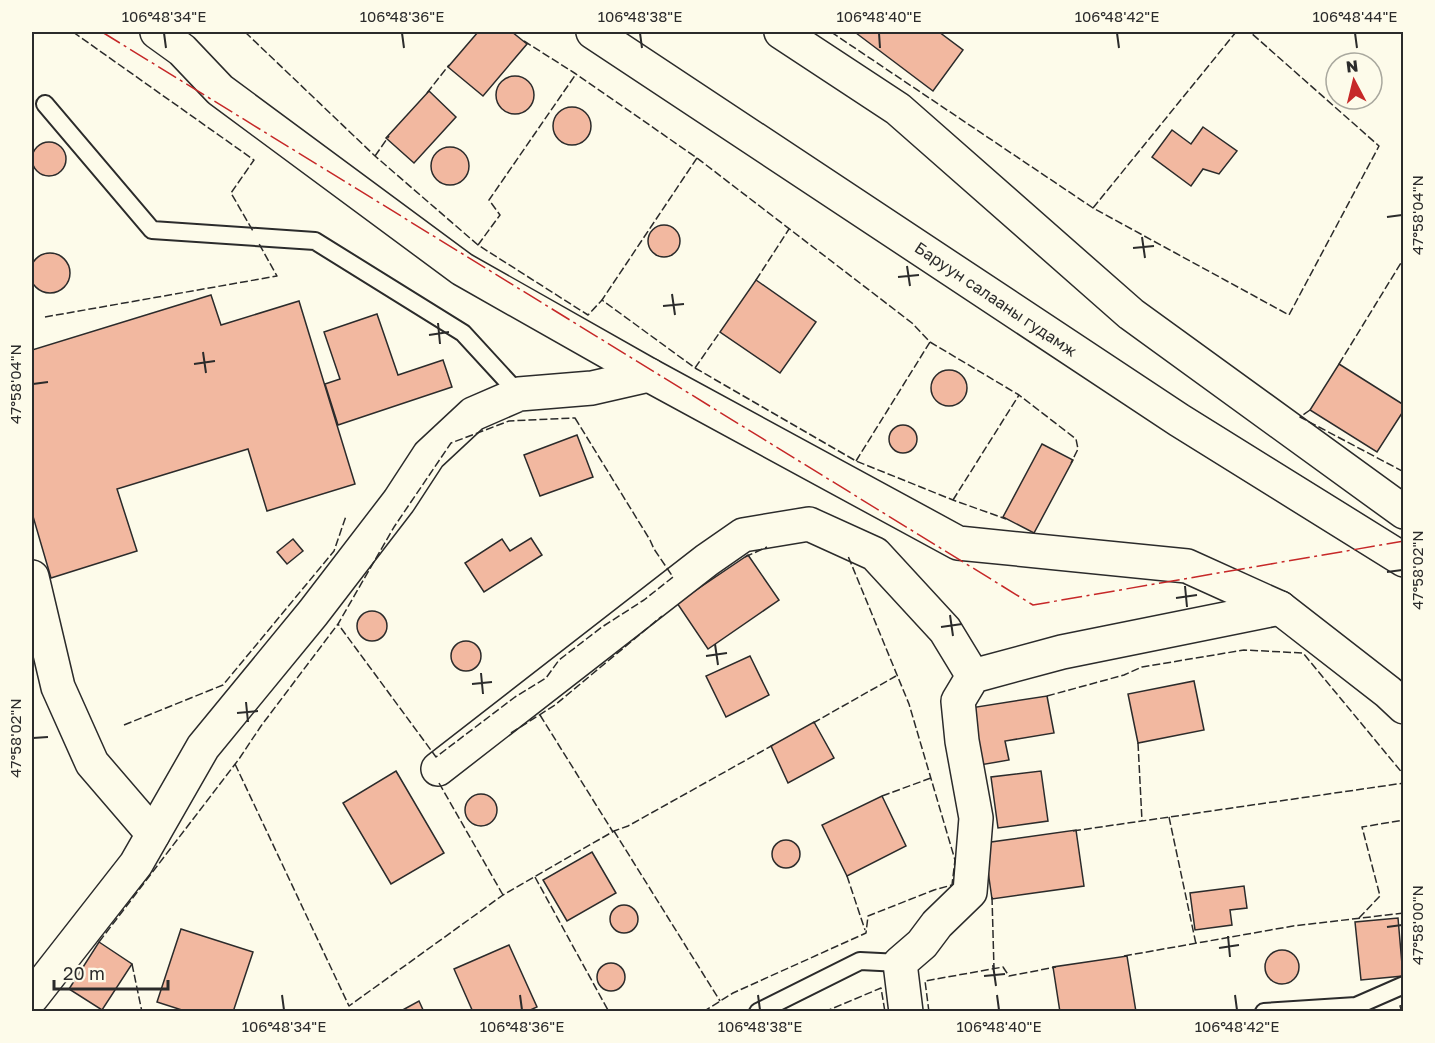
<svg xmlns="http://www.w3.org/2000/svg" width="1435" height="1043" font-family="'Golos Text',sans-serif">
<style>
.building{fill:#f2b8a0;stroke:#2b2b2b;stroke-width:1.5}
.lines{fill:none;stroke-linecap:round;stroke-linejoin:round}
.lane-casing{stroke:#2b2b2b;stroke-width:20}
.street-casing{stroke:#2b2b2b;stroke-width:36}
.secondary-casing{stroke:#2b2b2b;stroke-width:36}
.lane{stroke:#fdfbea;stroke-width:16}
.street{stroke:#fdfbea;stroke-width:33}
.secondary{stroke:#fdfbea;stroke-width:33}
.fence{stroke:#2b2b2b;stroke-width:1.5;stroke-dasharray:8 3;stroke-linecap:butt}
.power{stroke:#c62828;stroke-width:1.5;stroke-dasharray:21 4.5 3 4.5;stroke-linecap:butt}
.ticks{fill:none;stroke:#2b2b2b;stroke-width:2}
.labels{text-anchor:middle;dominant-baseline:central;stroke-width:4.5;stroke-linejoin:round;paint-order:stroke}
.street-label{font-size:16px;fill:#2b2b2b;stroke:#fdfbea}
.neatline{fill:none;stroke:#2b2b2b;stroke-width:2}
.ticks-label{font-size:15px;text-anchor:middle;fill:#2b2b2b}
</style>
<rect width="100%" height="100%" fill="#fdfbea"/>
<g class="building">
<path d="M478,32H512L527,44L483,96L448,67Z"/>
<path d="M858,32H939L963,50L933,91L856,33Z"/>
<circle cx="515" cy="95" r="19"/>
<path d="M429,91L456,117L414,163L386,138Z"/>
<circle cx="572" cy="126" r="19"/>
<path d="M1203,127L1237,151L1219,174L1203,169L1191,186L1152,157L1172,130L1191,144Z"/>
<circle cx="49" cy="159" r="17"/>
<circle cx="450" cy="166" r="19"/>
<circle cx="664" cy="241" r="16"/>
<circle cx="50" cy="273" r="20"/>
<path d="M756,280L816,322L780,373L720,332Z"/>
<path d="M211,295L221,325L299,301L355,484L267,511L248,449L117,489L137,551L51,578L32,513V350Z"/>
<path d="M377,314L398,375L443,360L452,387L338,425L325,384L340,379L324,332Z"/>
<path d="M1339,364L1404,405V410L1377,452L1310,410Z"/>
<circle cx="949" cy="388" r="18"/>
<circle cx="903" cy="439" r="14"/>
<path d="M577,435L593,477L540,496L524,455Z"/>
<path d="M1042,444L1073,460L1034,533L1003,517Z"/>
<path d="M531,538L542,555L484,592L465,563L502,539L510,551Z"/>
<path d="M293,539L303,551L287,564L277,552Z"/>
<path d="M748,555L779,600L708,649L677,603Z"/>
<circle cx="372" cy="626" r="15"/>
<circle cx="466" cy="656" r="15"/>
<path d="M750,656L769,695L726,717L706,676Z"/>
<path d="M1194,681L1204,730L1138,743L1128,694Z"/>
<path d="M1047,696L1054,733L1005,741L1009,760L980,765L970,708Z"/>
<path d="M814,722L834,758L788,783L771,746Z"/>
<path d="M396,771L444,853L391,884L343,803Z"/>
<path d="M1041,771L1048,821L998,828L991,777Z"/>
<circle cx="481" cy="810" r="16"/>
<path d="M882,796L906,846L847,876L822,825Z"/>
<path d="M1076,830L1084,886L992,899L984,843Z"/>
<circle cx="786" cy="854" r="14"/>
<path d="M592,852L616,893L567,921L543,880Z"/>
<path d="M1244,886L1247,908L1230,910L1232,925L1195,930L1190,893Z"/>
<circle cx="624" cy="919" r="14"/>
<path d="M1398,918L1403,976L1361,980L1355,922Z"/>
<path d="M181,929L253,952L233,1012H188L157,1002Z"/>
<path d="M99,942L132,964L102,1010L69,989Z"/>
<path d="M509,945L537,1007L526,1012H473L454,969Z"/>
<circle cx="1282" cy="967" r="17"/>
<path d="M1127,956L1136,1012H1060L1053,967Z"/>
<circle cx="611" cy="977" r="14"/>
<path d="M419,1001L424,1012H399Z"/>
</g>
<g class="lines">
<g class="lane-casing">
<g id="lane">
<path d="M45,104L152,230L315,241L463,333L519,394"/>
<path d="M758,1012L860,961L900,963"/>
<path d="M1264,1012L1356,1006L1404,985"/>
</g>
</g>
<g class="street-casing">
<g id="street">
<path d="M157,32L182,50L220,90L462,269L649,375L958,543L1187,566L1280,608L1388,692L1404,707"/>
<path d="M781,32L898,109L1131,314L1404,512"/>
<path d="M32,577L58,687L92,763L153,834"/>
<path d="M438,769L707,560L743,535L809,524L875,554L945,630L973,676"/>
<path d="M32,997L136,864L203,747L313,613L399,501L429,455L473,414L519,394L592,388L649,375"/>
<path d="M906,1012L900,963L922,944L937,924L970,892L976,818L962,741L958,701L973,676L1062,652L1280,608"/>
</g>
</g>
<g class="secondary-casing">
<path id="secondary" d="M593,32L1179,420L1404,560"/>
</g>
<use href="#lane" class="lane"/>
<use href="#street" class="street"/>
<use href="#secondary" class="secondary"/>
<g class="fence">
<path d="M73,32L254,160L231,193L253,231"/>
<path d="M245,32L375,156L478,245L588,315L602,300"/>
<path d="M831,32L1093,208L1289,315L1379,146L1250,32"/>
<path d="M524,41L576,74L697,158L912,323L930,342L1019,395L1076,439L1078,449L1071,463"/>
<path d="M427,93L449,65"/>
<path d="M375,156L389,136"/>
<path d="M697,158L602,300L695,368L856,461L953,500L1006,519"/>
<path d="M1093,208L1236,32"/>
<path d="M478,245L500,215L489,200L576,74"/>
<path d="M756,280L789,229"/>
<path d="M45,317L277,276L258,242"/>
<path d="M1339,364L1404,258"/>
<path d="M695,368L720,332"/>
<path d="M1310,410L1300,417L1404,472"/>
<path d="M575,418L650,540L654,549L673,577L644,600L602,627L559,660L546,678L515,697L436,757L338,624L394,527L451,443L509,421Z"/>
<path d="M856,461L930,342"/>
<path d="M953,500L1019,395"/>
<path d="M745,557L767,547"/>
<path d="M1047,696L1124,675L1142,667L1244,650L1303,653L1404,775"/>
<path d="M540,715L613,832"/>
<path d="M813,723L896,676"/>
<path d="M124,725L223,685L334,551L346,516"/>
<path d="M511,733L555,705L662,616"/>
<path d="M1138,743L1142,821"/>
<path d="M235,764L349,1006L503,895L614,831L628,826L773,745"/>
<path d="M439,783L503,895"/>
<path d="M882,796L931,778"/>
<path d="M1169,817L1196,944"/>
<path d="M614,831L720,1001"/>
<path d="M1073,831L1404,783"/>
<path d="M847,876L865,930"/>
<path d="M535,877L609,1012"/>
<path d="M992,897L994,969"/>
<path d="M1359,918L1380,896L1362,827L1404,820"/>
<path d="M99,942L239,759L261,726L338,624"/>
<path d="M1124,956L1293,926L1404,913"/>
<path d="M132,964L142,1012"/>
<path d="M703,1012L733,993L866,933L868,916L934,890L952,885L955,860L909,704L848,556"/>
<path d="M824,1012L881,988L885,1012"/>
<path d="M929,1012L925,981L1003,967L1009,976L1056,967"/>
<path d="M1402,1012L1400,1006L1404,1005"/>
</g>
<path class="power" d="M102,32L1033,605L1404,541"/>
</g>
<path class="ticks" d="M164,33L166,48M402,33L404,48M640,33L642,48M879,33L880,48M1117,33L1119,48M1355,33L1357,48M1387,217L1402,215M1142,237L1145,258M1133,248L1154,246M907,266L910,286M898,277L919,275M672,294L675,315M663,306L684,304M438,323L440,344M429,335L449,332M203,352L206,373M194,364L215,361M33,384L48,382M1387,572L1402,570M1185,586L1187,607M1176,598L1197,595M950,615L953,636M941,627L962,624M715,644L718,665M706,656L727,653M481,673L483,694M472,684L492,682M246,702L248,722M237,713L258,711M33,738L48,737M1387,927L1402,925M1228,936L1230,957M1219,948L1239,945M993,965L996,986M984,976L1005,974M282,995L284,1010M520,995L522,1010M758,995L760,1010M997,995L999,1010M1235,995L1237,1010"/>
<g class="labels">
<g class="street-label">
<text transform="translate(996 299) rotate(34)">Баруун салааны гудамж</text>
</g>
</g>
<rect width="1435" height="1043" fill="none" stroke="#fdfbea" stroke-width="66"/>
<g transform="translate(1354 81) rotate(353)"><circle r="28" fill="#fdfbea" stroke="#a9a89e" stroke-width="1.5"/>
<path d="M0-4.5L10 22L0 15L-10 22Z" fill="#c62828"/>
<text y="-9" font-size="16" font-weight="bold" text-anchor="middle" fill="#2b2b2b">N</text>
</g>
<path d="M54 980v9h114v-9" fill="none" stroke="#2b2b2b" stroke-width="3"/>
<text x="63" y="980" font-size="18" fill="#2b2b2b" stroke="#fdfbea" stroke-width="4.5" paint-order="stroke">20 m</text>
<rect x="33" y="33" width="1369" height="977" class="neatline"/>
<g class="ticks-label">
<text x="164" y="22">106°48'34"E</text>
<text x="402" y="22">106°48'36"E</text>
<text x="640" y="22">106°48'38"E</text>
<text x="879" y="22">106°48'40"E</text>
<text x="1117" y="22">106°48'42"E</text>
<text x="1355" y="22">106°48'44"E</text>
<text transform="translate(1418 215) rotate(-90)" y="5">47°58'04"N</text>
<text transform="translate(16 384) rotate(-90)" y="5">47°58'04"N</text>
<text transform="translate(1418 570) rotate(-90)" y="5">47°58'02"N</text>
<text transform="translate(16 738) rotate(-90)" y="5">47°58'02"N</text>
<text transform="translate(1418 925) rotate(-90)" y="5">47°58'00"N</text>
<text x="284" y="1032">106°48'34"E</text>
<text x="522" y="1032">106°48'36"E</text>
<text x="760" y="1032">106°48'38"E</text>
<text x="999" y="1032">106°48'40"E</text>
<text x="1237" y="1032">106°48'42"E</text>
</g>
</svg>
